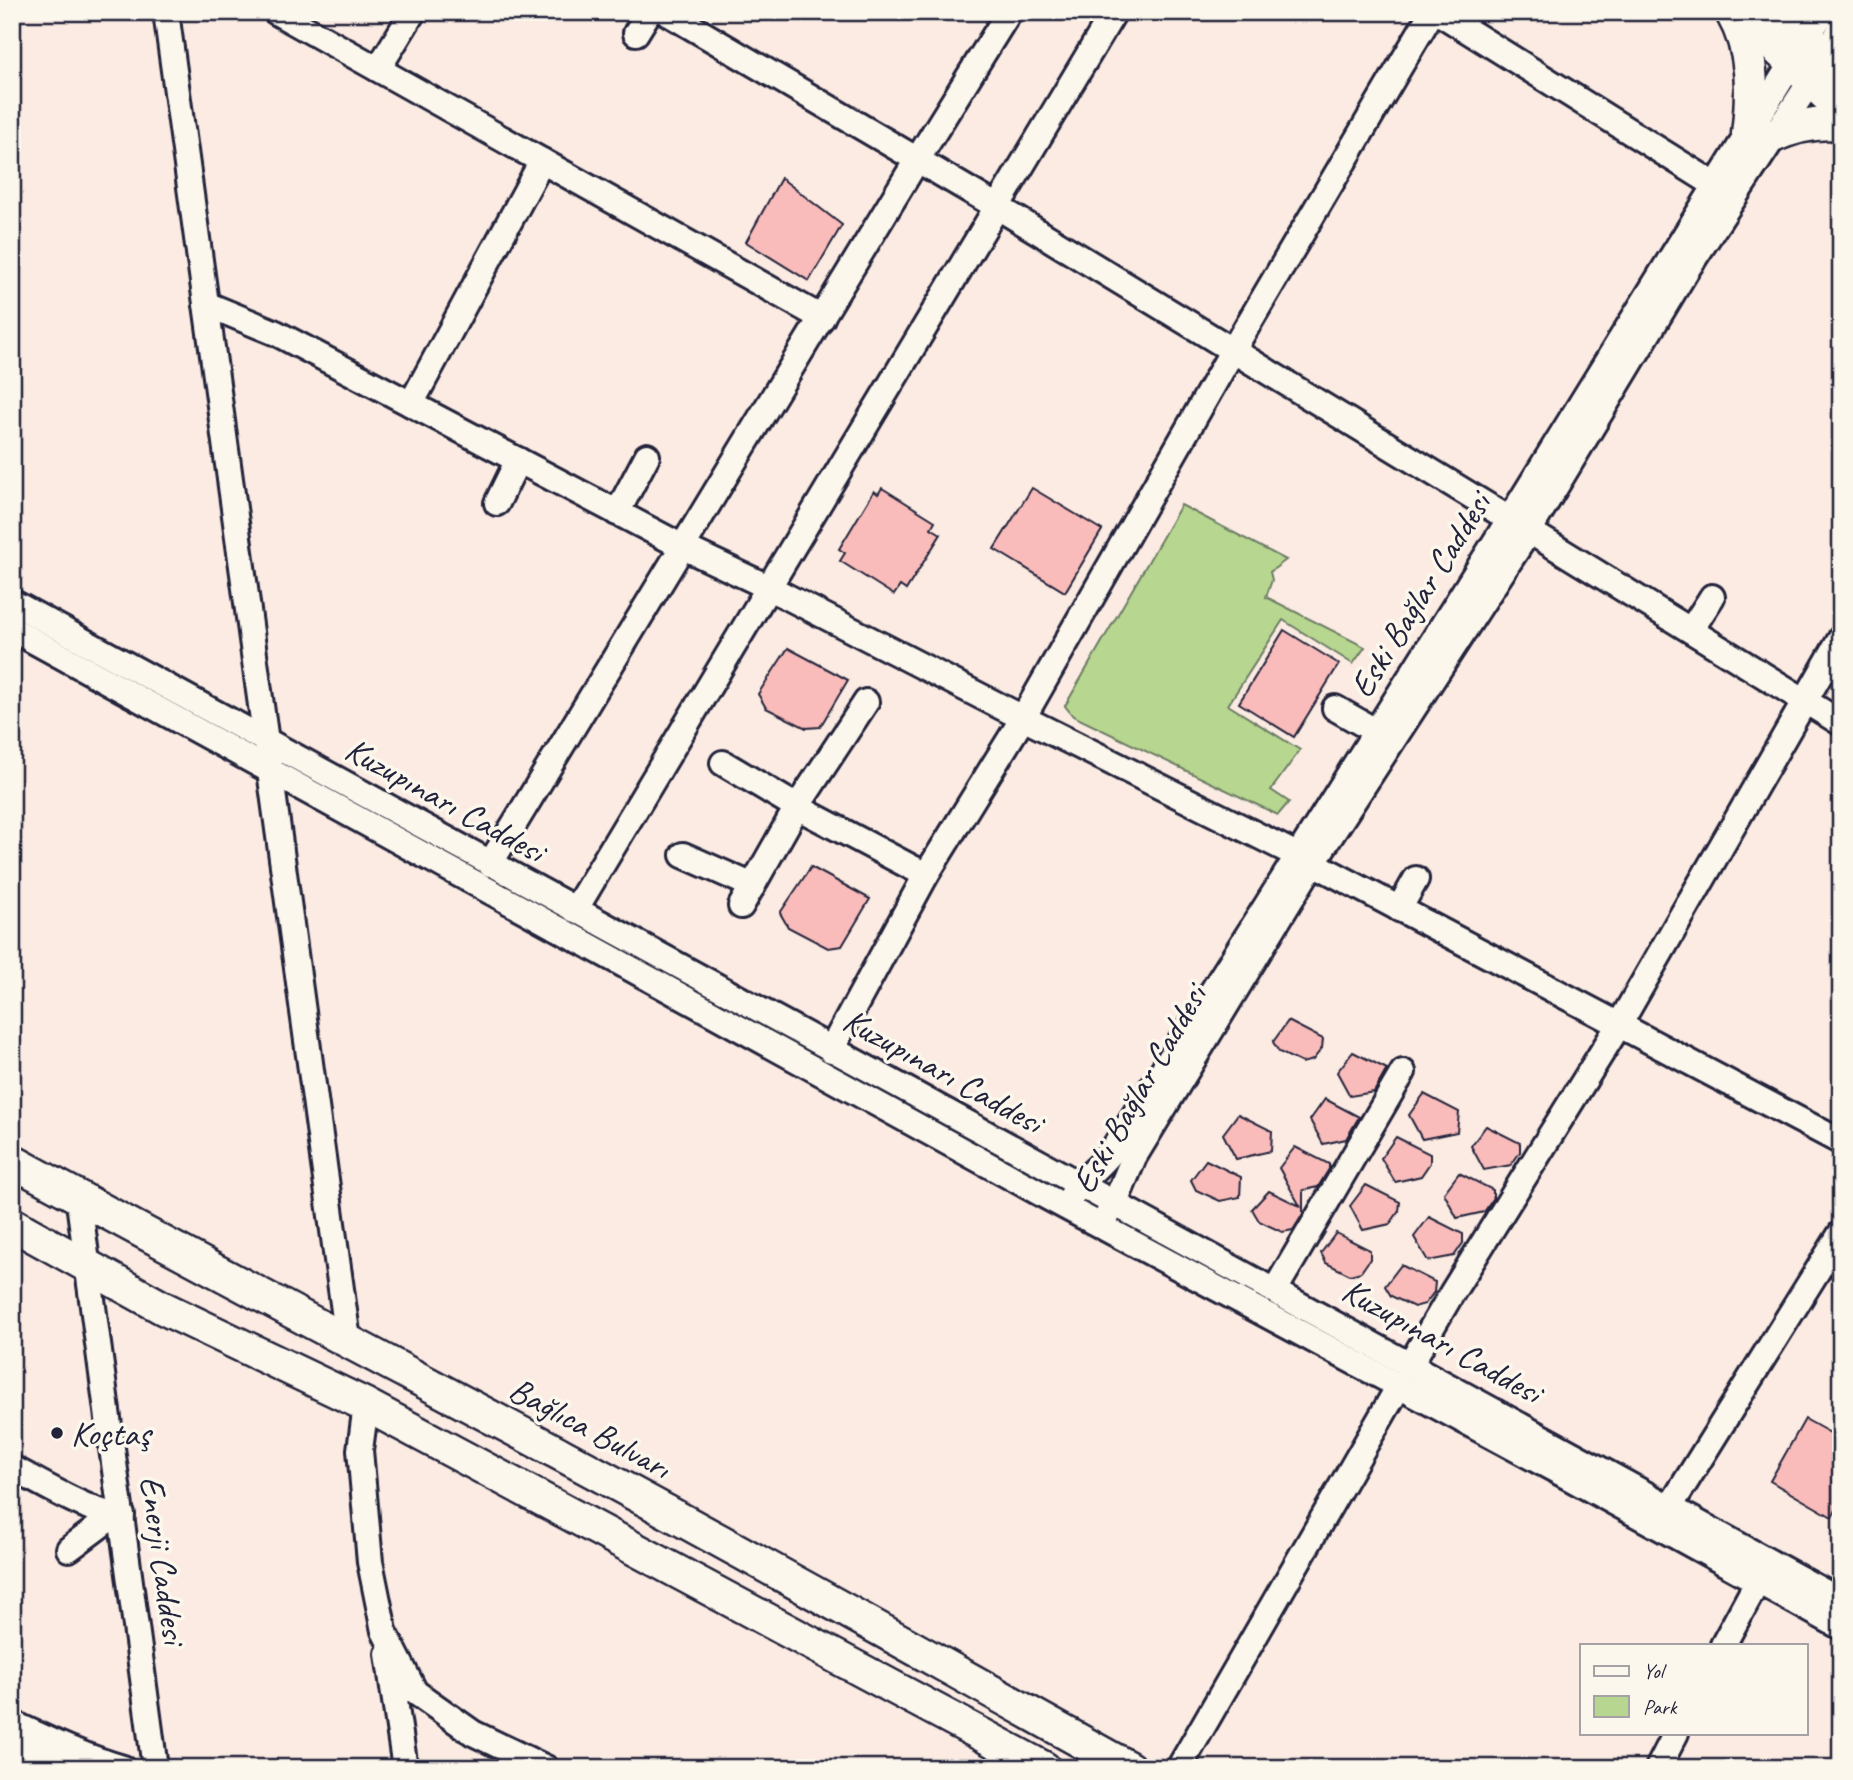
<svg xmlns="http://www.w3.org/2000/svg" width="1853" height="1780" font-family="Caveat,sans-serif">
<style>
.green{fill:#b7d68f;stroke:#6c7c65;stroke-width:2}
.building{fill:#f9bcba;stroke:#22223b;stroke-width:2}
.lines{fill:none;stroke-linecap:round;stroke-linejoin:round}
.minor-casing{stroke:#22223b;stroke-width:30}
.major-casing{stroke:#22223b;stroke-width:37}
.minor{stroke:#fbf7ec;stroke-width:24}
.major{stroke:#fbf7ec;stroke-width:32}
.poi-dot{fill:#22223b;stroke:#fbf7ec;stroke-width:2.5}
.labels{text-anchor:middle;dominant-baseline:central;stroke-width:7;stroke-linejoin:round;paint-order:stroke}
.street-label{font-size:35px;fill:#22223b;stroke:#fbf7ec}
.poi-label{font-size:35px;fill:#22223b;stroke:#fbf7ec;text-anchor:start}
</style>
<rect width="100%" height="100%" fill="#fbebe2"/>
<filter id="ink" filterUnits="userSpaceOnUse"><feTurbulence type="fractalNoise" baseFrequency=".0143" numOctaves="2"/><feDisplacementMap in="SourceGraphic" scale="14" xChannelSelector="R" yChannelSelector="G"/><feConvolveMatrix kernelMatrix="1 2 1 2 8 2 1 2 1" color-interpolation-filters="sRGB"/></filter>
<g filter="url(#ink)">
<path class="green" d="M1181,505L1286,560L1270,572L1272,580L1266,597L1365,647L1353,664L1283,620L1228,705L1300,750L1271,790L1289,802L1278,815L1073,716L1065,706Z"/>
<g class="building">
<path d="M781,178L842,225L809,281L746,242Z"/>
<path d="M882,488L935,521L931,528L941,534L906,590L900,586L894,595L840,561L845,553L839,549L874,491L878,494Z"/>
<path d="M1032,488L1102,530L1065,592L994,549Z"/>
<path d="M1284,630L1339,664L1294,737L1239,703Z"/>
<path d="M788,648L848,680L820,727L806,728L766,708L758,694Z"/>
<path d="M811,867L870,899L842,946L828,948L788,927L780,913Z"/>
<path d="M1288,1021L1323,1039L1322,1048L1313,1060L1302,1063L1279,1052L1273,1042Z"/>
<path d="M1353,1052L1387,1069L1374,1092L1350,1096L1337,1072Z"/>
<path d="M1424,1094L1459,1112L1457,1132L1422,1139L1409,1115Z"/>
<path d="M1325,1099L1359,1117L1346,1139L1323,1144L1310,1120Z"/>
<path d="M1238,1114L1272,1131L1271,1151L1236,1159L1223,1134Z"/>
<path d="M1486,1126L1520,1143V1152L1511,1165L1484,1170L1471,1146Z"/>
<path d="M1396,1137L1430,1154V1163L1421,1176L1395,1182L1381,1158Z"/>
<path d="M1295,1147L1329,1164V1169L1318,1187L1303,1190V1214L1293,1230L1282,1232L1259,1221L1252,1209L1269,1191L1300,1206L1279,1168Z"/>
<path d="M1206,1160L1241,1177L1240,1197L1220,1201L1196,1190L1191,1180Z"/>
<path d="M1459,1173L1493,1190V1199L1484,1212L1457,1218L1444,1193Z"/>
<path d="M1366,1185L1400,1202L1399,1211L1390,1224L1363,1230L1350,1206Z"/>
<path d="M1429,1217L1463,1234V1243L1454,1256L1428,1261L1414,1237Z"/>
<path d="M1336,1233L1370,1250V1259L1361,1272L1350,1275L1326,1263L1321,1253Z"/>
<path d="M1401,1265L1435,1282L1434,1292L1425,1304L1414,1307L1391,1296L1385,1286Z"/>
<path d="M1805,1419L1841,1439V1502L1832,1517L1770,1481Z"/>
</g>
<g class="lines">
<g class="minor-casing">
<g id="minor">
<path d="M166,12L348,1340"/>
<path d="M276,12L822,318"/>
<path d="M666,12L996,206L1529,531L1841,723"/>
<path d="M1438,12L1728,193"/>
<path d="M636,33L649,12"/>
<path d="M378,69L413,12"/>
<path d="M206,304L276,333L683,547L770,588L1023,718L1313,863L1841,1142"/>
<path d="M411,404L542,161"/>
<path d="M497,503L518,460"/>
<path d="M617,513L647,456"/>
<path d="M12,602C621,937 1233,1264 1841,1601"/>
<path d="M12,629L1047,1197L1559,1472L1841,1627"/>
<path d="M1691,630L1712,597"/>
<path d="M1335,708L1377,732"/>
<path d="M723,763L797,807L926,875"/>
<path d="M683,855L753,886"/>
<path d="M490,864L917,160L1009,12"/>
<path d="M741,906L797,807L866,702"/>
<path d="M1399,909L1416,879"/>
<path d="M575,910C755,611 932,310 1114,12"/>
<path d="M831,1050L926,875L1023,718L1233,350L1432,12"/>
<path d="M78,1195L155,1768"/>
<path d="M1072,1195C1082,1179 1098,1169 1110,1154L1509,520L1823,12"/>
<path d="M1107,1216L1115,1203L1134,1157L1313,863L1529,531L1686,271L1827,56L1841,27"/>
<path d="M1275,1290L1403,1072"/>
<path d="M1411,1363L1452,1293L1619,1025L1841,638"/>
<path d="M366,1405L360,1450L370,1562L384,1631L415,1692L473,1733L546,1768"/>
<path d="M12,1468C38,1481 96,1517 122,1515"/>
<path d="M1670,1507L1841,1233"/>
<path d="M69,1549L113,1516"/>
<path d="M1723,1645L1765,1568"/>
<path d="M388,1654L405,1768"/>
<path d="M12,1723C49,1740 84,1757 123,1768"/>
<path d="M12,1744L57,1768"/>
<path d="M1179,1768L1399,1386"/>
<path d="M1658,1768L1676,1733"/>
</g>
</g>
<g class="major-casing">
<g id="major">
<path d="M1738,12L1841,109"/>
<path d="M1779,12L1841,68"/>
<path d="M1732,13C1754,51 1753,93 1748,134"/>
<path d="M1773,136C1795,126 1816,121 1841,124"/>
<path d="M12,1161C195,1261 380,1358 564,1456C753,1557 941,1664 1129,1768"/>
<path d="M12,1224L163,1308L366,1405L1044,1768"/>
</g>
</g>
<use href="#minor" class="minor"/>
<use href="#major" class="major"/>
</g>
</g>
<circle class="poi-dot" cx="57" cy="1433" r="7"/>
<g class="labels">
<g class="street-label">
<text transform="translate(1420 595) rotate(-58)">Eski Bağlar Caddesi</text>
<text transform="translate(445 800) rotate(29)">Kuzupınarı Caddesi</text>
<text transform="translate(943 1071) rotate(29)">Kuzupınarı Caddesi</text>
<text transform="translate(1139 1089) rotate(-60)">Eski Bağlar Caddesi</text>
<text transform="translate(1442 1341) rotate(29)">Kuzupınarı Caddesi</text>
<text transform="translate(590 1428) rotate(28)">Bağlıca Bulvarı</text>
<text transform="translate(163 1560) rotate(82)">Enerji Caddesi</text>
</g>
<g class="poi-label">
<text x="71" y="1433">Koçtaş</text>
</g>
</g>
<rect width="1853" height="1780" fill="none" stroke="#fbf7ec" stroke-width="42"/>
<rect x="21" y="21" width="1811" height="1738" fill="none" stroke="#22223b" stroke-width="2.5" filter="url(#ink)"/>
<rect x="1580" y="1644" width="228" height="91" fill="#fbf7ec" stroke="#a4a2a5" stroke-width="2"/>
<rect x="1594" y="1666" width="35" height="10" fill="#fbf7ec" stroke="#a4a2a5" stroke-width="2"/>
<text x="1643" y="1678" font-size="21" fill="#22223b">Yol</text>
<rect x="1594" y="1696" width="35" height="21" fill="#b7d68f" stroke="#a4a2a5" stroke-width="2"/>
<text x="1643" y="1714" font-size="21" fill="#22223b">Park</text>
</svg>
